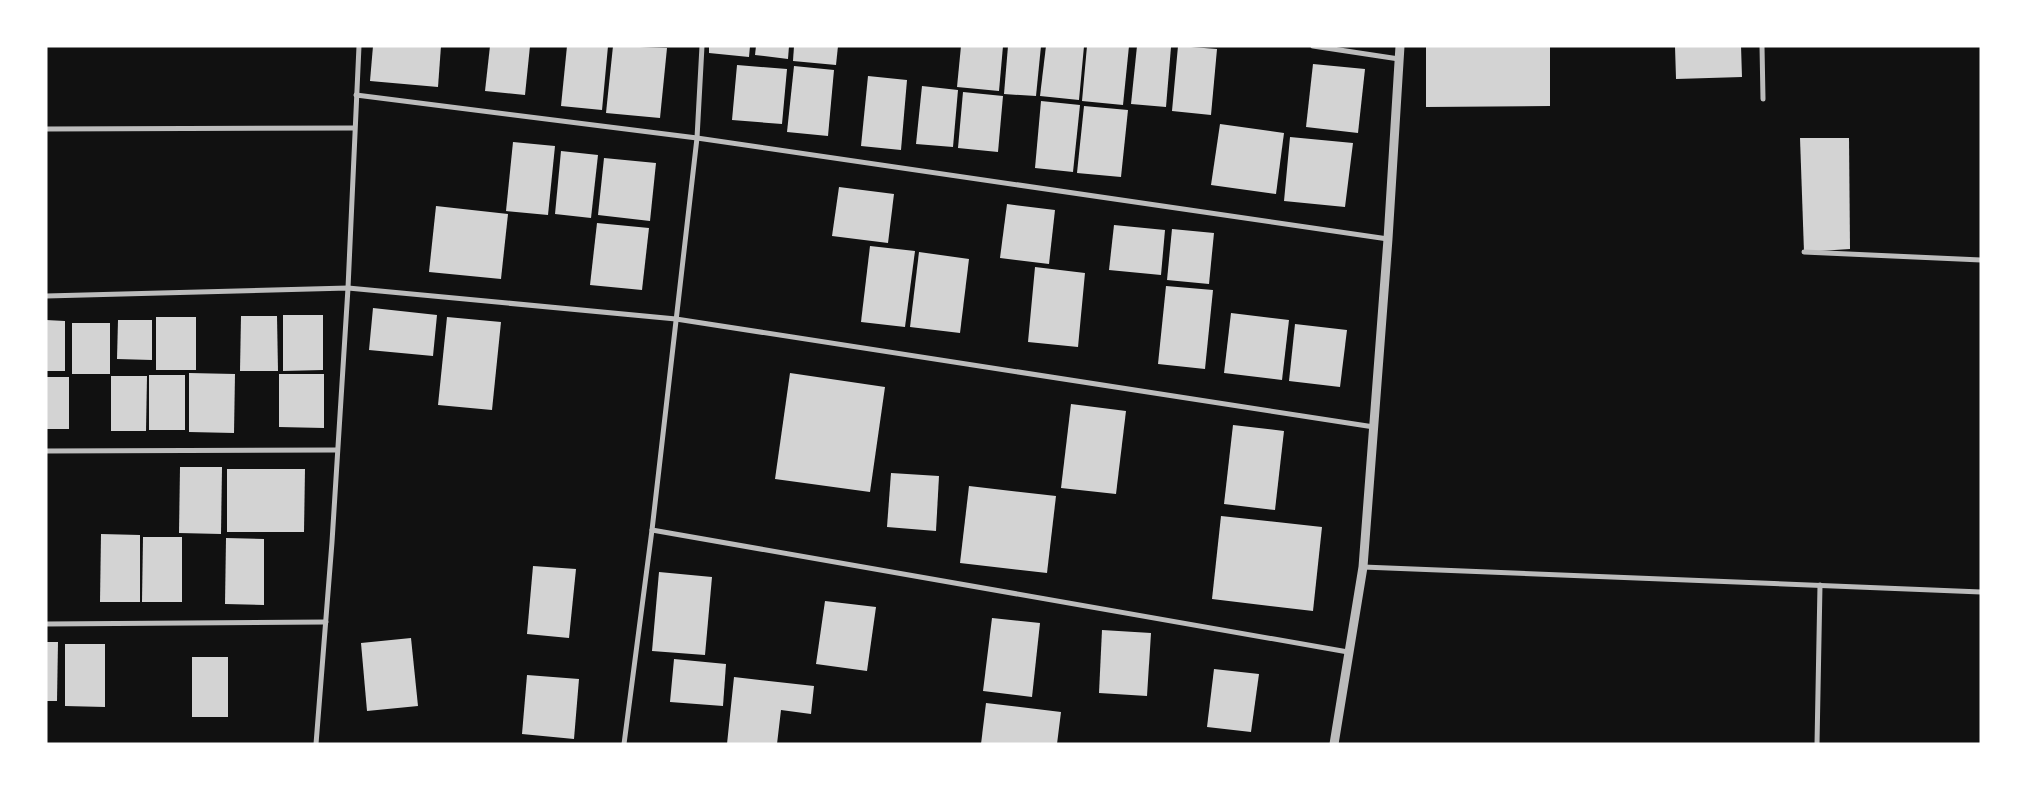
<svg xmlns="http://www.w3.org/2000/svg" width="2027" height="790" font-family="'Exo 2',sans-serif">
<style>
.building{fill:#d3d3d3}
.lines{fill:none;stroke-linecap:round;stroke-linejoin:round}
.minor{stroke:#bcbcbc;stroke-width:5}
.tertiary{stroke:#bcbcbc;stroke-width:9}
</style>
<rect width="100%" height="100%" fill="#111"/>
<g class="building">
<path d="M373,46H441L438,87L370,81Z"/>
<path d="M490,46H530L525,95L485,91Z"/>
<path d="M567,46H608L602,110L561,106Z"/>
<path d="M613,46L667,48L660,118L606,113Z"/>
<path d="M709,46H750L749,57L709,53Z"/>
<path d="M756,46H789L788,59L755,55Z"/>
<path d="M794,46H838L836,65L793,61Z"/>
<path d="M961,46H1003L999,91L957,87Z"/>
<path d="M1008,46H1041L1036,96L1004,94Z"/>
<path d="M1046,46H1084L1079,100L1040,96Z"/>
<path d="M1087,46H1129L1123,105L1082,101Z"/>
<path d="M1137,46L1171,47L1166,107L1131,104Z"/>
<path d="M1178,46L1217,49L1211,115L1172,111Z"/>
<path d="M1426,46H1550V106L1426,107Z"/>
<path d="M1675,46H1741L1742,77L1676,79Z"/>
<path d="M1313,64L1365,69L1358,133L1306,127Z"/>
<path d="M737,65L787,69L782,124L732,120Z"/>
<path d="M794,66L834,70L828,136L787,132Z"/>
<path d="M868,76L907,80L901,150L861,146Z"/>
<path d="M922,86L958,90L953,147L916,144Z"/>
<path d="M963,92L1003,96L998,152L958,148Z"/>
<path d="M1041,101L1080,105L1073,172L1035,168Z"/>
<path d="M1084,106L1128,110L1121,177L1077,173Z"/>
<path d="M1220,124L1284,133L1276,194L1211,185Z"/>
<path d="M1290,137L1353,143L1345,207L1284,201Z"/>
<path d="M1800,138H1849L1850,249L1804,252Z"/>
<path d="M513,142L555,146L548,215L506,211Z"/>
<path d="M561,151L598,155L591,218L555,214Z"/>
<path d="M604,158L656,163L650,221L598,215Z"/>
<path d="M839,187L894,194L888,243L832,236Z"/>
<path d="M1007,204L1055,210L1049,264L1000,258Z"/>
<path d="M436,206L508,214L501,279L429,272Z"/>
<path d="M597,223L649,228L642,290L590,285Z"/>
<path d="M1114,225L1165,230L1161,275L1109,270Z"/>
<path d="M1172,229L1214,233L1209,284L1167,280Z"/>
<path d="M870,246L915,251L905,327L861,322Z"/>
<path d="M919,252L969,259L960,333L910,327Z"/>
<path d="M1035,267L1085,273L1078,347L1028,342Z"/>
<path d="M1166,286L1213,290L1205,369L1158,364Z"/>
<path d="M373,308L437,315L433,356L369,350Z"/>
<path d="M1231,313L1289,320L1282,380L1224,373Z"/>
<path d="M283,315H323V370L283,371Z"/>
<path d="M241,316H277L278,371H240Z"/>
<rect x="156" y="317" width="40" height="53"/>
<path d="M447,317L501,322L492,410L438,405Z"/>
<path d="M46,320L65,321V371H46Z"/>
<path d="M118,320H152V360L117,359Z"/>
<rect x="72" y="323" width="38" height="51"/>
<path d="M1295,324L1347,330L1340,387L1289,381Z"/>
<path d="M189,373L235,374L234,433L189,432Z"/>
<path d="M790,373L885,387L870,492L775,479Z"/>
<path d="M279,374H324V428L279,427Z"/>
<rect x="149" y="375" width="36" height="55"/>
<path d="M111,376H147L146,431H111Z"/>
<rect x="46" y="377" width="23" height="52"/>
<path d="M1071,404L1126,411L1116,494L1061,488Z"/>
<path d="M1233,425L1284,431L1275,510L1224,504Z"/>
<path d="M180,467H222L221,534L179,533Z"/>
<path d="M227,469H305L304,532H227Z"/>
<path d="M891,473L939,476L936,531L887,527Z"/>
<path d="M969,486L1056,496L1047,573L960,563Z"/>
<path d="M1221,516L1322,527L1313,611L1212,599Z"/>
<path d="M101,534L140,535V602H100Z"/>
<path d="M143,537H182V602H142Z"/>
<path d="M226,538L264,539V605L225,604Z"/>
<path d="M533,566L576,569L569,638L527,634Z"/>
<path d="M659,572L712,577L705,655L652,651Z"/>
<path d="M825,601L876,607L867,671L816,664Z"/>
<path d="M992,618L1040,623L1032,697L983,691Z"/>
<path d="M1102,630L1151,633L1147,696L1099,693Z"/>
<path d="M411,638L418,706L367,711L361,643Z"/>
<path d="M46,642H58L57,701H46Z"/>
<path d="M65,644H105V707L65,706Z"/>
<rect x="192" y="657" width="36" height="60"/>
<path d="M674,659L726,664L723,706L670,702Z"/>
<path d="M1214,669L1259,674L1251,732L1207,727Z"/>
<path d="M527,675L579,679L574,739L522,734Z"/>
<path d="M734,677L814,686L811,714L781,710L777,744H727Z"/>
<path d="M986,703L1061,712L1057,744H981Z"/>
</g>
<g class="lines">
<g class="minor">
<path d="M1313,46L1399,59"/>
<path d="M1762,46L1763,99"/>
<path d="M356,95L697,138L1388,239"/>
<path d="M46,129L354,128"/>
<path d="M1804,252L1981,260"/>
<path d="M46,296L348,288L676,319L1374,427"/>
<path d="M46,451L337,450"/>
<path d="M652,530L1348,652"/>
<path d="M1363,567L1981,592"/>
<path d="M46,624L326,622"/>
<path d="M316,744L332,542L348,288L359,46"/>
<path d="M624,744L652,530L697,138L702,46"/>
<path d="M1817,744L1820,585"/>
</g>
<path class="tertiary" d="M1334,744L1363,567L1388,239L1400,46"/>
</g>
<rect width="2027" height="790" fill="none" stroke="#ffffff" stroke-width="95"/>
</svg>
